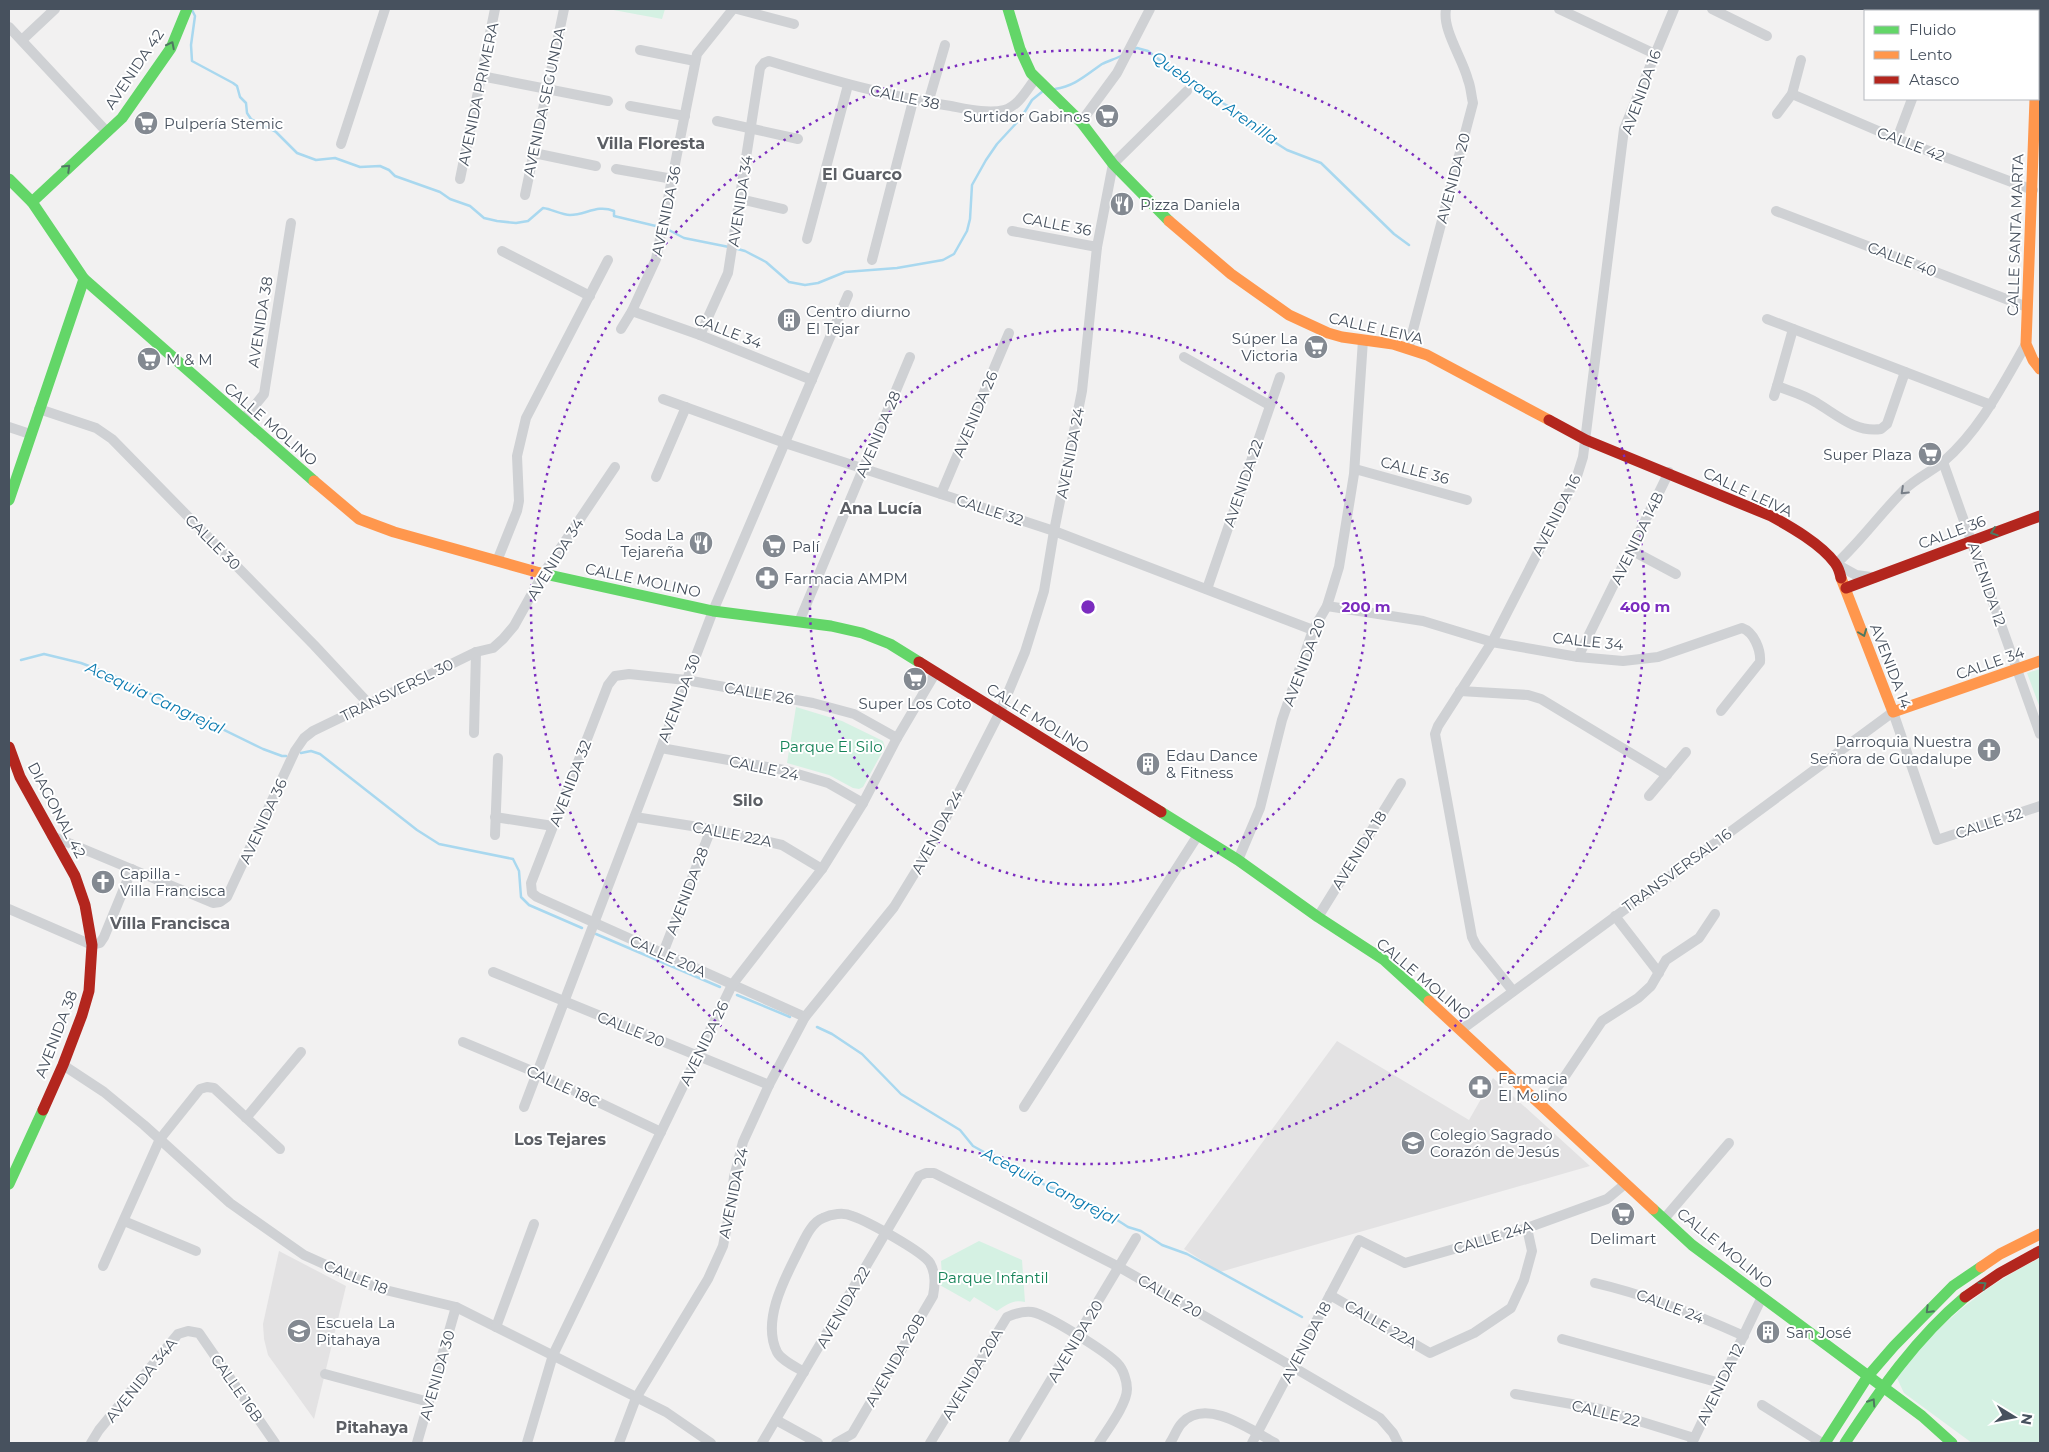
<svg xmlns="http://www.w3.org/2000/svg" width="2049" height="1452" font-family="Montserrat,sans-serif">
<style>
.education{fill:#e3e2e3}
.green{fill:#d5f1e3}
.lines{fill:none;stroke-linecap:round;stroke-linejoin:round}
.stream{stroke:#a9d8ef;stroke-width:2.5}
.street{stroke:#cfd1d4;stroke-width:10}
.fast{stroke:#63d668;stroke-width:11}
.slow{stroke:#ff974d;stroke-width:11}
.jam{stroke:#b3261e;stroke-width:11}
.oneway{stroke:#4f7961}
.oneway2{stroke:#777e87}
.ring{fill:none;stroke:#7b2cbf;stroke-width:2.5;stroke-dasharray:2.5 5}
.labels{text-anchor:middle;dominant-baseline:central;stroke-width:4;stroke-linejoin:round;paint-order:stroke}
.street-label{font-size:15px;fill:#47515e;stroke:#fff}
.poi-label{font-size:15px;fill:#47515e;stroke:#fff;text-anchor:start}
.park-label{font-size:15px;fill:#158358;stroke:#fff}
.water-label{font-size:16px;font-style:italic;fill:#097ab0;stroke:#fff}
.neighbourhood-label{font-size:16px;font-weight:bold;fill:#5c5f65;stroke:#fff}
.centre{fill:#7b2cbf;stroke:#fff;stroke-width:2.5}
.ring-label{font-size:15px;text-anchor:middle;font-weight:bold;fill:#7b2cbf;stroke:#fff;stroke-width:4;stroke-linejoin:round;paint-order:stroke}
</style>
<rect width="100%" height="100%" fill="#f2f1f1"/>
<g class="education">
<path d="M1337,1041L1469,1120L1493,1078L1590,1166L1220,1272L1184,1249Z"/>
<path d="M279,1251L346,1286L314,1419L268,1355L264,1339L263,1324Z"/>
</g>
<g class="green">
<path d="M608,9H665L662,19Z"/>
<path d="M2040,669V708L2027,673Z"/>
<path d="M796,707L842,721L883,741L885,747L863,787L859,789L853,788L829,775L787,763Z"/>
<path d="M979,1241L1022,1260L1025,1302C1014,1299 1006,1305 997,1311L974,1297L970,1302L938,1284L942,1276L941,1261Z"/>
<path d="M2040,1258V1443H1972L1904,1393L1896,1376C1935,1327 1984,1285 2040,1258Z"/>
</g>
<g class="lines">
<g class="stream">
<path d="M192,10L195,16L191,45L192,61L233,83L237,86L240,97L246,103L247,113L251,119L276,132L297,153L316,160L335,158L360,167L380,166L389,170L395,176L440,192L450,199L470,206L484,218L497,221L516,223L528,221L543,208C552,209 561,215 570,215C586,215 597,204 614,211V216L660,227"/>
<path d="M1134,49L1137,48L1148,51L1200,91L1230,107L1249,126L1276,143L1287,150L1321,163L1394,234L1409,245"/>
<path d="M1055,89C1075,86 1086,75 1102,64C1108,61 1115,59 1121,56"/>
<path d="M665,228L684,238L729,247"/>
<path d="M734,248L745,251L766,262L789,282L805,285L818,283L845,272L897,268L943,260L954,254L967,231L970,219L972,185L986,160L997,144L1021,118L1032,100L1043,91"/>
<path d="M21,660L44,654L81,663L110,674L263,749L282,756H286"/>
<path d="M301,753L311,751L320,754L417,830L439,844L513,859L519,871L521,897L529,905L582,928"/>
<path d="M596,934L720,987"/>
<path d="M737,995L790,1017"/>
<path d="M817,1027L832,1034L862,1054L901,1094L960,1130L973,1146L993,1157L1007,1162L1045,1185L1094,1205L1128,1227L1141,1231L1162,1245L1187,1254L1302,1317"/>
</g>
<g class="street">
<path d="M737,9L794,24"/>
<path d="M1559,9L1655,54"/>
<path d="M1712,9L1767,36"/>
<path d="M2010,9L2016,11"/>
<path d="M9,27L106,131"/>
<path d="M22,40L55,9"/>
<path d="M640,50L695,61"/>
<path d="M481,76L608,101"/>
<path d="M1792,94L1897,139L2033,190"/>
<path d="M928,103L945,45"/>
<path d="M630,106L685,116"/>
<path d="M1777,114L1792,94L1801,60"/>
<path d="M717,121L798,139"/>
<path d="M1081,122L1117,73L1150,9"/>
<path d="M1897,139L1912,99"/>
<path d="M341,144L385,9"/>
<path d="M534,153L596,166"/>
<path d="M616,169L673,179"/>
<path d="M460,179L495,9"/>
<path d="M525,195L564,9"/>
<path d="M740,199L783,209"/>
<path d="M1776,211L2027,307"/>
<path d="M1012,231L1097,247"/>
<path d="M807,239L848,85"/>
<path d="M502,251L590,296"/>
<path d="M872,260L913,101"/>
<path d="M632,311L700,335L812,380"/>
<path d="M1767,319L1991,405"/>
<path d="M621,329L632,311L656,259L697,54L733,9"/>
<path d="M1793,329L1777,386C1790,391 1805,395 1817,403C1837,415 1856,433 1881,429L1887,424L1905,372"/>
<path d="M700,335L728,273L760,68L764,63L769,61C829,79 889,97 951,106C967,109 988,114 1004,110C1019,106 1027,89 1036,78"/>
<path d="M1408,349L1473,103C1471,95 1471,87 1468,80C1463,59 1442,30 1446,9"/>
<path d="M1184,357L1269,405"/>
<path d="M1774,396L1777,386"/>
<path d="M663,399L785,443L1054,531L1313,630"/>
<path d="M39,409L96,428L112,439L314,645L369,704"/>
<path d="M243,420L264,394L291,223"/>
<path d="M9,427L30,434"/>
<path d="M1943,462L2040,734"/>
<path d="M1355,469L1467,500"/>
<path d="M656,477L686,407"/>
<path d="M941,494L1009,333"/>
<path d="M1631,550L1676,574"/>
<path d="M497,561L517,511L519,501L517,456L526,418L608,260"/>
<path d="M1871,577L1856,575L1836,564C1861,541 1880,514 1903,491C1914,479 1931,472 1943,462C1980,430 2002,386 2026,344"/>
<path d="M1207,589L1280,377"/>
<path d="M1327,606L1423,621L1492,642L1578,657L1623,661L1658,657L1742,628C1754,632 1761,650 1760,662L1721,711"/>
<path d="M799,622L910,357"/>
<path d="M1578,657L1669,472"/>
<path d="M1460,691L1528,695L1541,699L1667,775"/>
<path d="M474,733L476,652"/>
<path d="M661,748L784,770L828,783L863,803"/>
<path d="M1649,796L1686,752"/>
<path d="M495,817L553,826"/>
<path d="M635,817L711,829L782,845L822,869"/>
<path d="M495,835L498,758"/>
<path d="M52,836L213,903L220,902L227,897L295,751L304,738L313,731L476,652L493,648L503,639L514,626L543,574L615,467"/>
<path d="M1238,860L1260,808L1282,720L1313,630L1327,606L1339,567L1354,474L1363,340"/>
<path d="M9,909L92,945L100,943L104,937L132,869"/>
<path d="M1615,916L1659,973"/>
<path d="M1318,917L1401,783"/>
<path d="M663,953L711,829"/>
<path d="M493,972L769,1085"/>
<path d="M1513,991L1476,945L1472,937L1435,734L1438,726L1492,642L1577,476L1583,457L1624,129L1674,9"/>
<path d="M805,1017L537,897L532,893L531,883L608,685L615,676L629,674L686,680L813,703L854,714L897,738"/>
<path d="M1461,1030L1893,712L1937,840L2040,806"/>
<path d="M463,1042L537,1073L661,1132"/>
<path d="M63,1065L104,1092L144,1125L230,1203L304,1255L377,1288L456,1307L666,1412L711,1443"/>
<path d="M1540,1104L1559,1085L1602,1021L1638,998L1651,986L1666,960L1699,938L1715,914"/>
<path d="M524,1107L713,611L848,295"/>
<path d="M1024,1107L1198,835"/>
<path d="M246,1118L301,1052"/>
<path d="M1664,1219L1729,1143"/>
<path d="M124,1221L196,1251"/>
<path d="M103,1266L160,1139L200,1089L207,1087L214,1088L280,1149"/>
<path d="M1595,1283C1647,1295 1695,1314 1744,1336"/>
<path d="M1330,1295L1430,1353L1474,1333L1511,1308L1524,1280L1532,1251L1527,1228"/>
<path d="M496,1327L534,1224"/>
<path d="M1562,1339L1720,1383"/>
<path d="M804,1372C796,1367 781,1360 777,1352C761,1320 786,1276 800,1248C805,1238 812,1222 823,1218C831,1214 844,1212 852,1216C867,1221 922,1251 930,1263C936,1274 935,1285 933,1296L852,1434L836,1443"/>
<path d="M325,1374L429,1402"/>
<path d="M1515,1394L1600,1409L1694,1438"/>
<path d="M1762,1405L1822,1443"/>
<path d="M776,1420L818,1443"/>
<path d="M91,1443L99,1430L178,1334L188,1331L199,1333L275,1443"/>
<path d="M417,1443L456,1307"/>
<path d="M527,1443L553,1355L732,985L822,869L863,803L897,738L936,672"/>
<path d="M619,1443L636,1398L708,1279L723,1246L730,1210L734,1177L743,1142L769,1085L805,1017L894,907L932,845L1000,712L1025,652L1044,591L1054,531L1082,391L1097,247L1113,164L1187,91"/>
<path d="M762,1443L919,1176L926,1173H934L1119,1267L1293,1367L1380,1418L1393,1433L1398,1443"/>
<path d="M930,1443L1007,1317C1016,1313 1023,1311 1032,1312C1048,1315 1107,1352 1118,1364C1123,1369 1127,1381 1127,1389C1127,1404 1107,1430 1099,1443"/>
<path d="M1013,1443L1136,1238"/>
<path d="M1170,1443C1174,1437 1177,1428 1182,1423C1206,1397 1251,1430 1275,1443"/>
<path d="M1252,1443L1359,1240L1405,1263L1527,1228L1607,1199L1625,1184"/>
<path d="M1692,1443L1762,1297"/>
</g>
<g class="fast">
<path d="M1008,9L1020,49L1031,73L1081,122L1113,164L1169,221"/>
<path d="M2028,9L2029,11"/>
<path d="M9,179L32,202L84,279L314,481"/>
<path d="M32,202L122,118L171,48L187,9"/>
<path d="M9,500L84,279"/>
<path d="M540,573L713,611L831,626L862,633L890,644L919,662"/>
<path d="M1161,812L1238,860L1318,917L1384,960L1429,1001"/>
<path d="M9,1184L43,1110"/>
<path d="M1653,1209L1692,1245L1922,1416L1952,1443"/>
<path d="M1825,1443L1868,1376L1894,1346L1953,1286L1981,1267"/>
<path d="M1845,1443C1880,1390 1916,1338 1965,1297"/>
</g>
<g class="slow">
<path d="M2035,99L2026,344L2033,360L2040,369"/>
<path d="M1169,221L1231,274L1289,315L1328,333L1342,337L1393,344L1427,355L1549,420"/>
<path d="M314,481L359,519L394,532L540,573"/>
<path d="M1841,578L1893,712L2040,661"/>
<path d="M1429,1001L1653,1209"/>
<path d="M1981,1267L2000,1254L2040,1234"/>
</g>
<g class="jam">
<path d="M1549,420L1586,440L1771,516C1791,527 1821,544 1835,563C1838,567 1840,573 1841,578"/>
<path d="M1846,588L2040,516"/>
<path d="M919,662L1161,812"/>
<path d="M9,747L20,777L75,876L85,905L92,945L89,991L82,1015L63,1065L43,1110"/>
<path d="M1965,1297L2000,1273L2040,1251"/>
</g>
</g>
<defs><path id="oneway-chevron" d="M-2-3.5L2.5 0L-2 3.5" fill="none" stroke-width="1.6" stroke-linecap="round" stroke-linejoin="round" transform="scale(1.25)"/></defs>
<g class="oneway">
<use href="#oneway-chevron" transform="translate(171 45) rotate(-63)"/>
<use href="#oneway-chevron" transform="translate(67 168) rotate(-44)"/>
<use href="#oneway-chevron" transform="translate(1994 532) rotate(161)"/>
<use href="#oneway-chevron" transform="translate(1863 633) rotate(69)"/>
<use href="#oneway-chevron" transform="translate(1983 1285) rotate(-35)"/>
<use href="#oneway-chevron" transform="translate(1929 1310) rotate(135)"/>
<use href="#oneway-chevron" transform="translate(1872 1402) rotate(-57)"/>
</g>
<use class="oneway2" href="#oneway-chevron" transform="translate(1904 491) rotate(137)"/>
<g class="ring">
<circle cx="1088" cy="607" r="278"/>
<circle cx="1088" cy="607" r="557"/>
</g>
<defs>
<g id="supermarket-disc" transform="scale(1.25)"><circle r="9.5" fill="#838991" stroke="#fff"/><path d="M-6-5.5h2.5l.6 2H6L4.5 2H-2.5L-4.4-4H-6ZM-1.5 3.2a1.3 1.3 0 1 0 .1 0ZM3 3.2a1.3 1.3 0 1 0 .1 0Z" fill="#fff"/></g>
<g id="restaurant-disc" transform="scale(1.25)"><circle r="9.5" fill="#838991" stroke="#fff"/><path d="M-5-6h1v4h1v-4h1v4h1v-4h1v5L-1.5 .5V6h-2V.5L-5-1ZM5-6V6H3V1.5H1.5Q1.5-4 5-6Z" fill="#fff"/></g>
<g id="building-disc" transform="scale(1.25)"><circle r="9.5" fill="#838991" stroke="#fff"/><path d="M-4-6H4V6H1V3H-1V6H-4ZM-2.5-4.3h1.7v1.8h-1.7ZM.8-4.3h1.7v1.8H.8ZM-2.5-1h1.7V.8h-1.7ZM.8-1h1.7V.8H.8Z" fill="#fff"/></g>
<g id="pharmacy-disc" transform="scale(1.25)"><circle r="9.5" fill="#838991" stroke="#fff"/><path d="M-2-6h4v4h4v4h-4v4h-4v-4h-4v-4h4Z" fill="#fff"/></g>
<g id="church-disc" transform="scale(1.25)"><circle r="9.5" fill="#838991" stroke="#fff"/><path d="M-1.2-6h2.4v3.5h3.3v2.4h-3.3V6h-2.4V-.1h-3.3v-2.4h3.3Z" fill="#fff"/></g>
<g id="school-disc" transform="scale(1.25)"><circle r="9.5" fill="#838991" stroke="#fff"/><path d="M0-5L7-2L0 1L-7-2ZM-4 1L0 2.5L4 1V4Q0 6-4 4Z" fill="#fff"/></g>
</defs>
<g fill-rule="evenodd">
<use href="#supermarket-disc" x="1107" y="116"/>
<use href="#supermarket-disc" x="146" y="123"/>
<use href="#restaurant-disc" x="1122" y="204"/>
<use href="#building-disc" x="789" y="320"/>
<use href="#supermarket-disc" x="1316" y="347"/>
<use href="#supermarket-disc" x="149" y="359"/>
<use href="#supermarket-disc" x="1930" y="454"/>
<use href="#restaurant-disc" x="701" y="543"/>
<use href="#supermarket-disc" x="774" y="546"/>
<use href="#pharmacy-disc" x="767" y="578"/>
<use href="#supermarket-disc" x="915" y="679"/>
<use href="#church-disc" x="1989" y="750"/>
<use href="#building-disc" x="1148" y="764"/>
<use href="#church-disc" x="103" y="882"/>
<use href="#pharmacy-disc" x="1480" y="1087"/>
<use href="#school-disc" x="1413" y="1143"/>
<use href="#supermarket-disc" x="1623" y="1214"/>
<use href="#school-disc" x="299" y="1331"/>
<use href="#building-disc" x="1768" y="1332"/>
</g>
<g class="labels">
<g class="street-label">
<text transform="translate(134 69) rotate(-56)">AVENIDA 42</text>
<text transform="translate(1641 92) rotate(-70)">AVENIDA 16</text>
<text transform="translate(478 94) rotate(-78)">AVENIDA PRIMERA</text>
<text transform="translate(905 97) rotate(12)">CALLE 38</text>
<text transform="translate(544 102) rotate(-78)">AVENIDA SEGUNDA</text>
<text transform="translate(1911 144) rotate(21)">CALLE 42</text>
<text transform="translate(1453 178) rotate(-75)">AVENIDA 20</text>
<text transform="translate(740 201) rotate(-81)">AVENIDA 34</text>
<text transform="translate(666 211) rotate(-78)">AVENIDA 36</text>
<text transform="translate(1057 224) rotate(11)">CALLE 36</text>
<text transform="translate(2015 235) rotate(-88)">CALLE SANTA MARTA</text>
<text transform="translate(1902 259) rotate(21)">CALLE 40</text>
<text transform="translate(260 322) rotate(-81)">AVENIDA 38</text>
<text transform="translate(1376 328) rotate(13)">CALLE LEIVA</text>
<text transform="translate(728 331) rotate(21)">CALLE 34</text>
<text transform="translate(975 414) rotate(-67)">AVENIDA 26</text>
<text transform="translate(271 424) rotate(41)">CALLE MOLINO</text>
<text transform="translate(878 434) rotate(-67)">AVENIDA 28</text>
<text transform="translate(1070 453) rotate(-79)">AVENIDA 24</text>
<text transform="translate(1415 470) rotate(15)">CALLE 36</text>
<text transform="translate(1243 483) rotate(-71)">AVENIDA 22</text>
<text transform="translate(1748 492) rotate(25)">CALLE LEIVA</text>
<text transform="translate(990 510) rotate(18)">CALLE 32</text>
<text transform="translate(1556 515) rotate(-63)">AVENIDA 16</text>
<text transform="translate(1952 532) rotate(-20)">CALLE 36</text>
<text transform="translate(1637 538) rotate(-64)">AVENIDA 14B</text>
<text transform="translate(213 542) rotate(45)">CALLE 30</text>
<text transform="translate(555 559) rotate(-58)">AVENIDA 34</text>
<text transform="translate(643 580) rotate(12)">CALLE MOLINO</text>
<text transform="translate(1987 584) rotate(71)">AVENIDA 12</text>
<text transform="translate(1588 641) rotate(6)">CALLE 34</text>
<text transform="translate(1304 662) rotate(-69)">AVENIDA 20</text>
<text transform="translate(1990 663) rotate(-19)">CALLE 34</text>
<text transform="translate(1891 666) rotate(69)">AVENIDA 14</text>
<text transform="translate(397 690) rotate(-26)">TRANSVERSL 30</text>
<text transform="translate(759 693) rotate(10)">CALLE 26</text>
<text transform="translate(679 698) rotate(-69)">AVENIDA 30</text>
<text transform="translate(1038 718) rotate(32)">CALLE MOLINO</text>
<text transform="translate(764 768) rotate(12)">CALLE 24</text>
<text transform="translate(570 783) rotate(-69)">AVENIDA 32</text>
<text transform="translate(57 810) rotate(62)">DIAGONAL 42</text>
<text transform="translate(263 821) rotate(-65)">AVENIDA 36</text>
<text transform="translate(1989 823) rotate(-18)">CALLE 32</text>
<text transform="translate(937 832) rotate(-62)">AVENIDA 24</text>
<text transform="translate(732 834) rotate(11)">CALLE 22A</text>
<text transform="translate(1359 850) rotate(-58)">AVENIDA 18</text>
<text transform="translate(1677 870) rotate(-36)">TRANSVERSAL 16</text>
<text transform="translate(687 891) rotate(-69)">AVENIDA 28</text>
<text transform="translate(668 956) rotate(24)">CALLE 20A</text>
<text transform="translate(1424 979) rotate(40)">CALLE MOLINO</text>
<text transform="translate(631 1029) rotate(22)">CALLE 20</text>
<text transform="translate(56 1034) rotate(-69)">AVENIDA 38</text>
<text transform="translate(704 1043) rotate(-64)">AVENIDA 26</text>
<text transform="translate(563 1086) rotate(25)">CALLE 18C</text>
<text transform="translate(733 1193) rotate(-78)">AVENIDA 24</text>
<text transform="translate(1493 1237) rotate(-17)">CALLE 24A</text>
<text transform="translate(1725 1248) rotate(39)">CALLE MOLINO</text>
<text transform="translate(356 1277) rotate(22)">CALLE 18</text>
<text transform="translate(1170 1296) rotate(30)">CALLE 20</text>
<text transform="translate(1670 1306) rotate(21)">CALLE 24</text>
<text transform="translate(843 1307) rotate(-60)">AVENIDA 22</text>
<text transform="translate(1381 1324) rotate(30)">CALLE 22A</text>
<text transform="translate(1075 1341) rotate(-59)">AVENIDA 20</text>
<text transform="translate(1306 1342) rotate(-62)">AVENIDA 18</text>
<text transform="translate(895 1360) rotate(-60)">AVENIDA 20B</text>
<text transform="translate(972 1374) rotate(-59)">AVENIDA 20A</text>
<text transform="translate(437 1375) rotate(-74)">AVENIDA 30</text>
<text transform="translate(141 1380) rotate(-51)">AVENIDA 34A</text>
<text transform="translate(1720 1384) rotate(-64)">AVENIDA 12</text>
<text transform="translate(237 1388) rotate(55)">CALLE 16B</text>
<text transform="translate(1606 1413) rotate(14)">CALLE 22</text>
</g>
<g class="poi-label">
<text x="1090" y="116" text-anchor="end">Surtidor Gabinos</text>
<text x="164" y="123">Pulpería Stemic</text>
<text x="1140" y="204">Pizza Daniela</text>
<text x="806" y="311">Centro diurno<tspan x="806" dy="17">El Tejar</tspan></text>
<text x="1298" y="338" text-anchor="end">Súper La<tspan x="1298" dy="17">Victoria</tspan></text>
<text x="166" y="359">M &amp; M</text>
<text x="1912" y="454" text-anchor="end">Super Plaza</text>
<text x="684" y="534" text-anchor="end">Soda La<tspan x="684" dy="17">Tejareña</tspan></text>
<text x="792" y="546">Palí</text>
<text x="784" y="578">Farmacia AMPM</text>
<text x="915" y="703" text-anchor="middle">Super Los Coto</text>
<text x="1972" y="741" text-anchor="end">Parroquia Nuestra<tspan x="1972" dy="17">Señora de Guadalupe</tspan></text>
<text x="1166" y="755">Edau Dance<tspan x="1166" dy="17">&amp; Fitness</tspan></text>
<text x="120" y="873">Capilla -<tspan x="120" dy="17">Villa Francisca</tspan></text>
<text x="1498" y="1078">Farmacia<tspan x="1498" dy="17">El Molino</tspan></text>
<text x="1430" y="1134">Colegio Sagrado<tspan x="1430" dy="17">Corazón de Jesús</tspan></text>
<text x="1623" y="1238" text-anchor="middle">Delimart</text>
<text x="316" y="1322">Escuela La<tspan x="316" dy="17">Pitahaya</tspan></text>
<text x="1786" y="1332">San José</text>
</g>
<g class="park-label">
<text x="831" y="746">Parque El Silo</text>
<text x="993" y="1277">Parque Infantil</text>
</g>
<g class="water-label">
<text transform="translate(1215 98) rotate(35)">Quebrada Arenilla</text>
<text transform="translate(155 698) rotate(25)">Acequia Cangrejal</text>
<text transform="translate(1050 1186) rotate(27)">Acequia Cangrejal</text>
</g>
<g class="neighbourhood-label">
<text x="651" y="143">Villa Floresta</text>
<text x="862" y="174">El Guarco</text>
<text x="881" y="508">Ana Lucía</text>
<text x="748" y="800">Silo</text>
<text x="170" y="923">Villa Francisca</text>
<text x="560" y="1139">Los Tejares</text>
<text x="372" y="1427">Pitahaya</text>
</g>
</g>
<circle cx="1088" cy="607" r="8" class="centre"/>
<g class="ring-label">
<text x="1366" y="612">200 m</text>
<text x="1645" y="612">400 m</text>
</g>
<rect width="2049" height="1452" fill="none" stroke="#47515e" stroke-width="20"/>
<rect x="1864" y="10" width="175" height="90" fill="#ffffff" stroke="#b5b9bf"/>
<rect x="1874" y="26" width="25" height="8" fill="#63d668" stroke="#b5b9bf"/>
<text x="1909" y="35" font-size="15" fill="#47515e">Fluido</text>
<rect x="1874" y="51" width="25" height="8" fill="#ff974d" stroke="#b5b9bf"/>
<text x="1909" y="60" font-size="15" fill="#47515e">Lento</text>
<rect x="1874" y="76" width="25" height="8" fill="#b3261e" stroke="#b5b9bf"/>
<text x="1909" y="85" font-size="15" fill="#47515e">Atasco</text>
<g transform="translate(2014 1417) rotate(100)" stroke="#ffffff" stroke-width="4" paint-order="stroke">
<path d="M0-4L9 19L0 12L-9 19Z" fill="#47515e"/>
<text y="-8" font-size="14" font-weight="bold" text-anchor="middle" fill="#47515e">N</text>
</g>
</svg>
